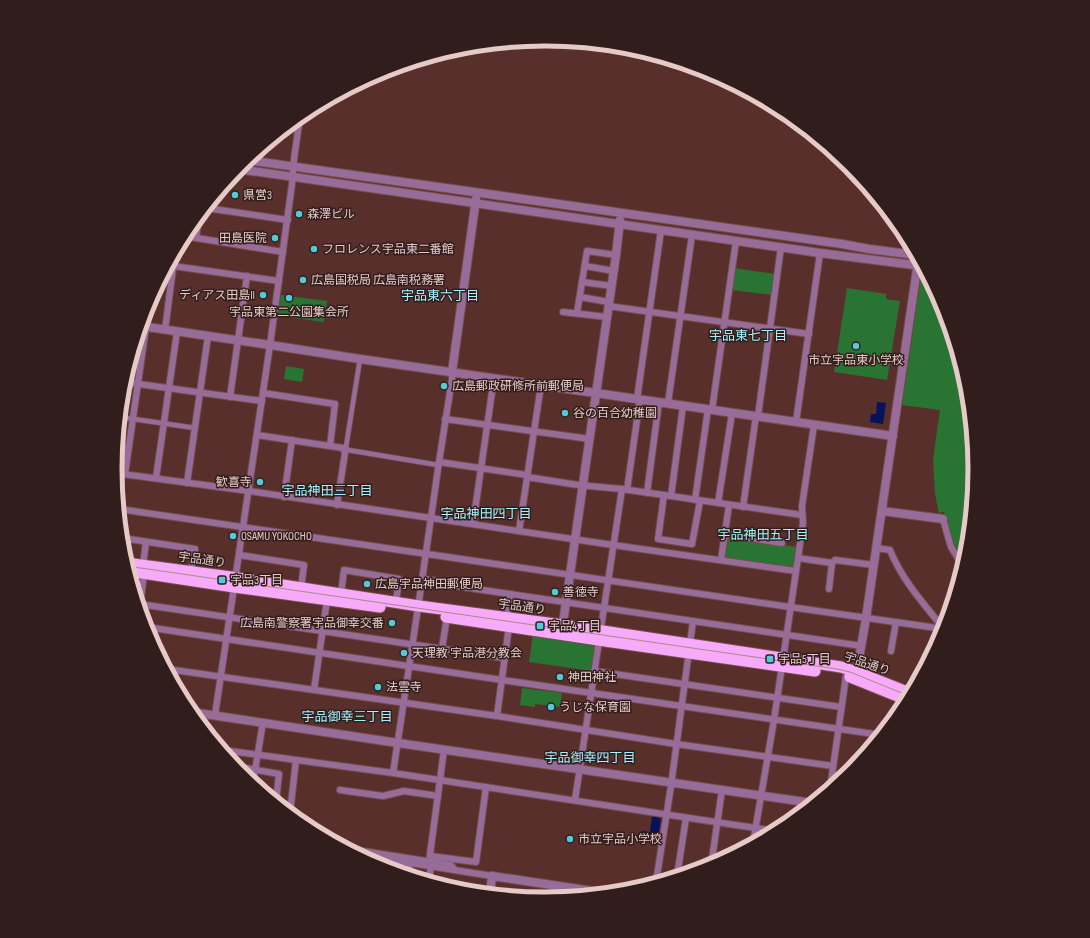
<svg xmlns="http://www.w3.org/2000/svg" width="1090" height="938" font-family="'Sofia Sans Condensed','Noto Sans JP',sans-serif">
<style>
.green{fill:#297432}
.water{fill:#04135c}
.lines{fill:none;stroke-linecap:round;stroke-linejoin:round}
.pedestrian-casing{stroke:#754e4b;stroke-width:6}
.minor-casing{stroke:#754e4b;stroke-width:8}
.tertiary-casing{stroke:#754e4b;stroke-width:10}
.trunk-casing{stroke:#754e4b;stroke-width:13}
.pedestrian{stroke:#986c99;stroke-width:4.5}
.minor{stroke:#986c99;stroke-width:6}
.tertiary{stroke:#986c99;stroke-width:8}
.trunk{stroke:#f7a9fa;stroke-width:11}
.tram{stroke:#ab8986;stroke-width:1}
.poi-dot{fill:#52cbd9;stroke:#311e1c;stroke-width:1.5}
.labels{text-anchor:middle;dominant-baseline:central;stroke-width:3;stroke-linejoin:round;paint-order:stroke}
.poi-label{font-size:12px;fill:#e5cac7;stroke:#311e1c;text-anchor:start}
.street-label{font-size:12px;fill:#e5cac7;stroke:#311e1c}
.neighbourhood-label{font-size:13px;fill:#a2f3fd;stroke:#311e1c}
.rim{fill:none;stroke:#e5cac7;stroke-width:5}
</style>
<rect width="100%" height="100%" fill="#592f2c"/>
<g class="green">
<path d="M734,268L775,274L772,295L731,290Z"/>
<path d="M921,276L928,277L942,305L967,385L975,469L967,553L963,564C953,546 949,531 944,512L939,513L935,494L933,459L940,410L902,405Z"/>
<path d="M847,288L886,294V299L900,301L887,380L834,372Z"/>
<path d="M281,295L327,301L324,322L278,316Z"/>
<path d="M286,366L304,369L302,382L284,379Z"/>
<path d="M730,537L797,547L794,566L791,568L726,559L724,556L726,540Z"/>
<path d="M533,634L594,643L596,645L592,671L529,662Z"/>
<path d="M522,688L562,693L560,707L535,704V707L520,705Z"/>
</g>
<g class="water">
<path d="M877,402L886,403L883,424L870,422L871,414H876Z"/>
<path d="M652,816L661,818L658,838L641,835L642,831L650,832Z"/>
</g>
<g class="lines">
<g class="pedestrian-casing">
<g id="pedestrian">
<path d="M360,359L346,447L348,450L438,465"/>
<path d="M120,417L195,428"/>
</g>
</g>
<g class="minor-casing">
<g id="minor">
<path d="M256,161L257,152"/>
<path d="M206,208L288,220"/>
<path d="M184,236L283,252"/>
<path d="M196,238L199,217"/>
<path d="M173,266L279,281"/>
<path d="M585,266L614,271"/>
<path d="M582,282L612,286"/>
<path d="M580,297L609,302"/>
<path d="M608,306L809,334"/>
<path d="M563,312L607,317"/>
<path d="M577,313L587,251L616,255"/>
<path d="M165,330L175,253"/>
<path d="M124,382L262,401"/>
<path d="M263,393L335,404L330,446"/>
<path d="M230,397L247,276"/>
<path d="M637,399L661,230"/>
<path d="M668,403L692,235"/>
<path d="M712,410L736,241"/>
<path d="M758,416L781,247"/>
<path d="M445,419L590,439"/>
<path d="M796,422L820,253"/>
<path d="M257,435L343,448L345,453L337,505"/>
<path d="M117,447L128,449"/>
<path d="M439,462L527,475"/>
<path d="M115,473L249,491L613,545L796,571"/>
<path d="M125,474L146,327"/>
<path d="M527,477L578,485L622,489L802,515"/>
<path d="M156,478L177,332"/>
<path d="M187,483L208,336"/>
<path d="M627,490L640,399"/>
<path d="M647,493L659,402"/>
<path d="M664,495L658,539L692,544L700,501"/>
<path d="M671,496L683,406"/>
<path d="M284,497L292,440"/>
<path d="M695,500L708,409"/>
<path d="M718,503L732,413"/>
<path d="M743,507L756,416"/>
<path d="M119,509L790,607L944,629"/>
<path d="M943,519L951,547L963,566"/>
<path d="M473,524L494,378"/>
<path d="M519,531L541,385"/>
<path d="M724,534L782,543"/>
<path d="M122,538L195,549L191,571"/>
<path d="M876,548L890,550C902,580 924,604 944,629"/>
<path d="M239,555L304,565L301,588"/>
<path d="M798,558L832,563L835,560L874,565"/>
<path d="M721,560L729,505"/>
<path d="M143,565L146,542"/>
<path d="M422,579L438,581L442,584L862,646"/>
<path d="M829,589L832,563"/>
<path d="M341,594L344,570L399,579L396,602"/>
<path d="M139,604L504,658"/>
<path d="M140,607L144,573"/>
<path d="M507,618L511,594"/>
<path d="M146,627L502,680L881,735"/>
<path d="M442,648L447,617"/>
<path d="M891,651L896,622"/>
<path d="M167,669L497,716L676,744L833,766"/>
<path d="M594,671L841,707"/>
<path d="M314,690L327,600"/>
<path d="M215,715L270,345L292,184L294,159L300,117"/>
<path d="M497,716L509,626"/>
<path d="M222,750L393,773L775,831"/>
<path d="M235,766L279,774L276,802"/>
<path d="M393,773L419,601L439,462L452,379V372"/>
<path d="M832,778L841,779"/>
<path d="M253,783L263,722"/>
<path d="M830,789L846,676"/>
<path d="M340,790L383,796L404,791L438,796"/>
<path d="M575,800L622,489"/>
<path d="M290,813L296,760"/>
<path d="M753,843L774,720L798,558L803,523L802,506L814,425"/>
<path d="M353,852L356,850L451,865L455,870"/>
<path d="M360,855L492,876"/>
<path d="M430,856L476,862L486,787"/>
<path d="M429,862L444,750"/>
<path d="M711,866L722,790"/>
<path d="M408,875L410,863"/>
<path d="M677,876L686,818"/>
<path d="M429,881L431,866"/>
<path d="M656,882L671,786L693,621"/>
</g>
</g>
<g class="tertiary-casing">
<g id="tertiary">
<path d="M247,160L842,244L869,249L916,255"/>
<path d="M238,169L820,253L922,266"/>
<path d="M141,326L270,345L360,359L893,436"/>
<path d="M452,372L476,199"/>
<path d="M882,511L943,519"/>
<path d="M562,630L616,255L620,220"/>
<path d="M856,676L866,618L918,262"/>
<path d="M191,712L398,743L812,803"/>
<path d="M490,894L492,876L605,893"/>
</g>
</g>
<g class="trunk-casing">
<g id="trunk">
<path d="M126,563L231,577L419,606L563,625L841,667L857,672L910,693"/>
<path d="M129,571L234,587L380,607"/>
<path d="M446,617L605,641L815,671"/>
<path d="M850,677L907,700"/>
</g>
</g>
<use href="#pedestrian" class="pedestrian"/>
<use href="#minor" class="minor"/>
<use href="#tertiary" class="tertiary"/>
<use href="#trunk" class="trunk"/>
<path class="tram" d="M127,566L837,669L850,672L909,696"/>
</g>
<g class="poi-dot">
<circle cx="235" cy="195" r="4"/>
<circle cx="299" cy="214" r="4"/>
<circle cx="275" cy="238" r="4"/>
<circle cx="314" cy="249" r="4"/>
<circle cx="303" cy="280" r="4"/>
<circle cx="263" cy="295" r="4"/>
<circle cx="289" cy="298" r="4"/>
<circle cx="856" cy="346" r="4"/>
<circle cx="444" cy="386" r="4"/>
<circle cx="565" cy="413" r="4"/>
<circle cx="260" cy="482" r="4"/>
<circle cx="233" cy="536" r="4"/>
<rect x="218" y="576" width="8" height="8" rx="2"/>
<circle cx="367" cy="584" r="4"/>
<circle cx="555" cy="592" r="4"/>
<circle cx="392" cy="623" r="4"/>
<rect x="536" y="622" width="8" height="8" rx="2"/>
<circle cx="404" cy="653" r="4"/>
<rect x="766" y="655" width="8" height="8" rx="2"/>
<circle cx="560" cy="677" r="4"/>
<circle cx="378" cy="687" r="4"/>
<circle cx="551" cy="707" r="4"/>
<circle cx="570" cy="839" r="4"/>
</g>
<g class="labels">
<g class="poi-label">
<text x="243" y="195">県営3</text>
<text x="307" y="214">森澤ビル</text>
<text x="267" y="238" text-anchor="end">田島医院</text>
<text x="322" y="249">フロレンス宇品東二番館</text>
<text x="311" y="280">広島国税局 広島南税務署</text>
<text x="255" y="295" text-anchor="end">ディアス田島II</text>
<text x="289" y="312" text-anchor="middle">宇品東第二公園集会所</text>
<text x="856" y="360" text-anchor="middle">市立宇品東小学校</text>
<text x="452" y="386">広島郵政研修所前郵便局</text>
<text x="573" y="413">谷の百合幼稚園</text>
<text x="252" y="482" text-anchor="end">歓喜寺</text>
<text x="241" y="536">OSAMU YOKOCHO</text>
<text x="230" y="580">宇品3丁目</text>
<text x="375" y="584">広島宇品神田郵便局</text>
<text x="563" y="592">善徳寺</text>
<text x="384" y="623" text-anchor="end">広島南警察署宇品御幸交番</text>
<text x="548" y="626">宇品4丁目</text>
<text x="412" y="653">天理教 宇品港分教会</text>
<text x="778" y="659">宇品5丁目</text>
<text x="568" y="677">神田神社</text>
<text x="386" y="687">法雲寺</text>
<text x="559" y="707">うじな保育園</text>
<text x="578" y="839">市立宇品小学校</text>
</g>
<g class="street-label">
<text transform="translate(202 560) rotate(8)">宇品通り</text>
<text transform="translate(522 607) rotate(8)">宇品通り</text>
<text transform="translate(867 664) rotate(19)">宇品通り</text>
</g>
<g class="neighbourhood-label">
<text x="440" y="296">宇品東六丁目</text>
<text x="748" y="336">宇品東七丁目</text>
<text x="327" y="491">宇品神田三丁目</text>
<text x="486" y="514">宇品神田四丁目</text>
<text x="763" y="535">宇品神田五丁目</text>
<text x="347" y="717">宇品御幸三丁目</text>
<text x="590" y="758">宇品御幸四丁目</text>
</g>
</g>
<path d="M0 0H1090V938H0ZM122 469a423 423 0 1 1 846 0a423 423 0 1 1-846 0Z" fill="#311e1c" fill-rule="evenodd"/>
<path class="rim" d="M122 469a423 423 0 1 1 846 0a423 423 0 1 1-846 0Z"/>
</svg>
